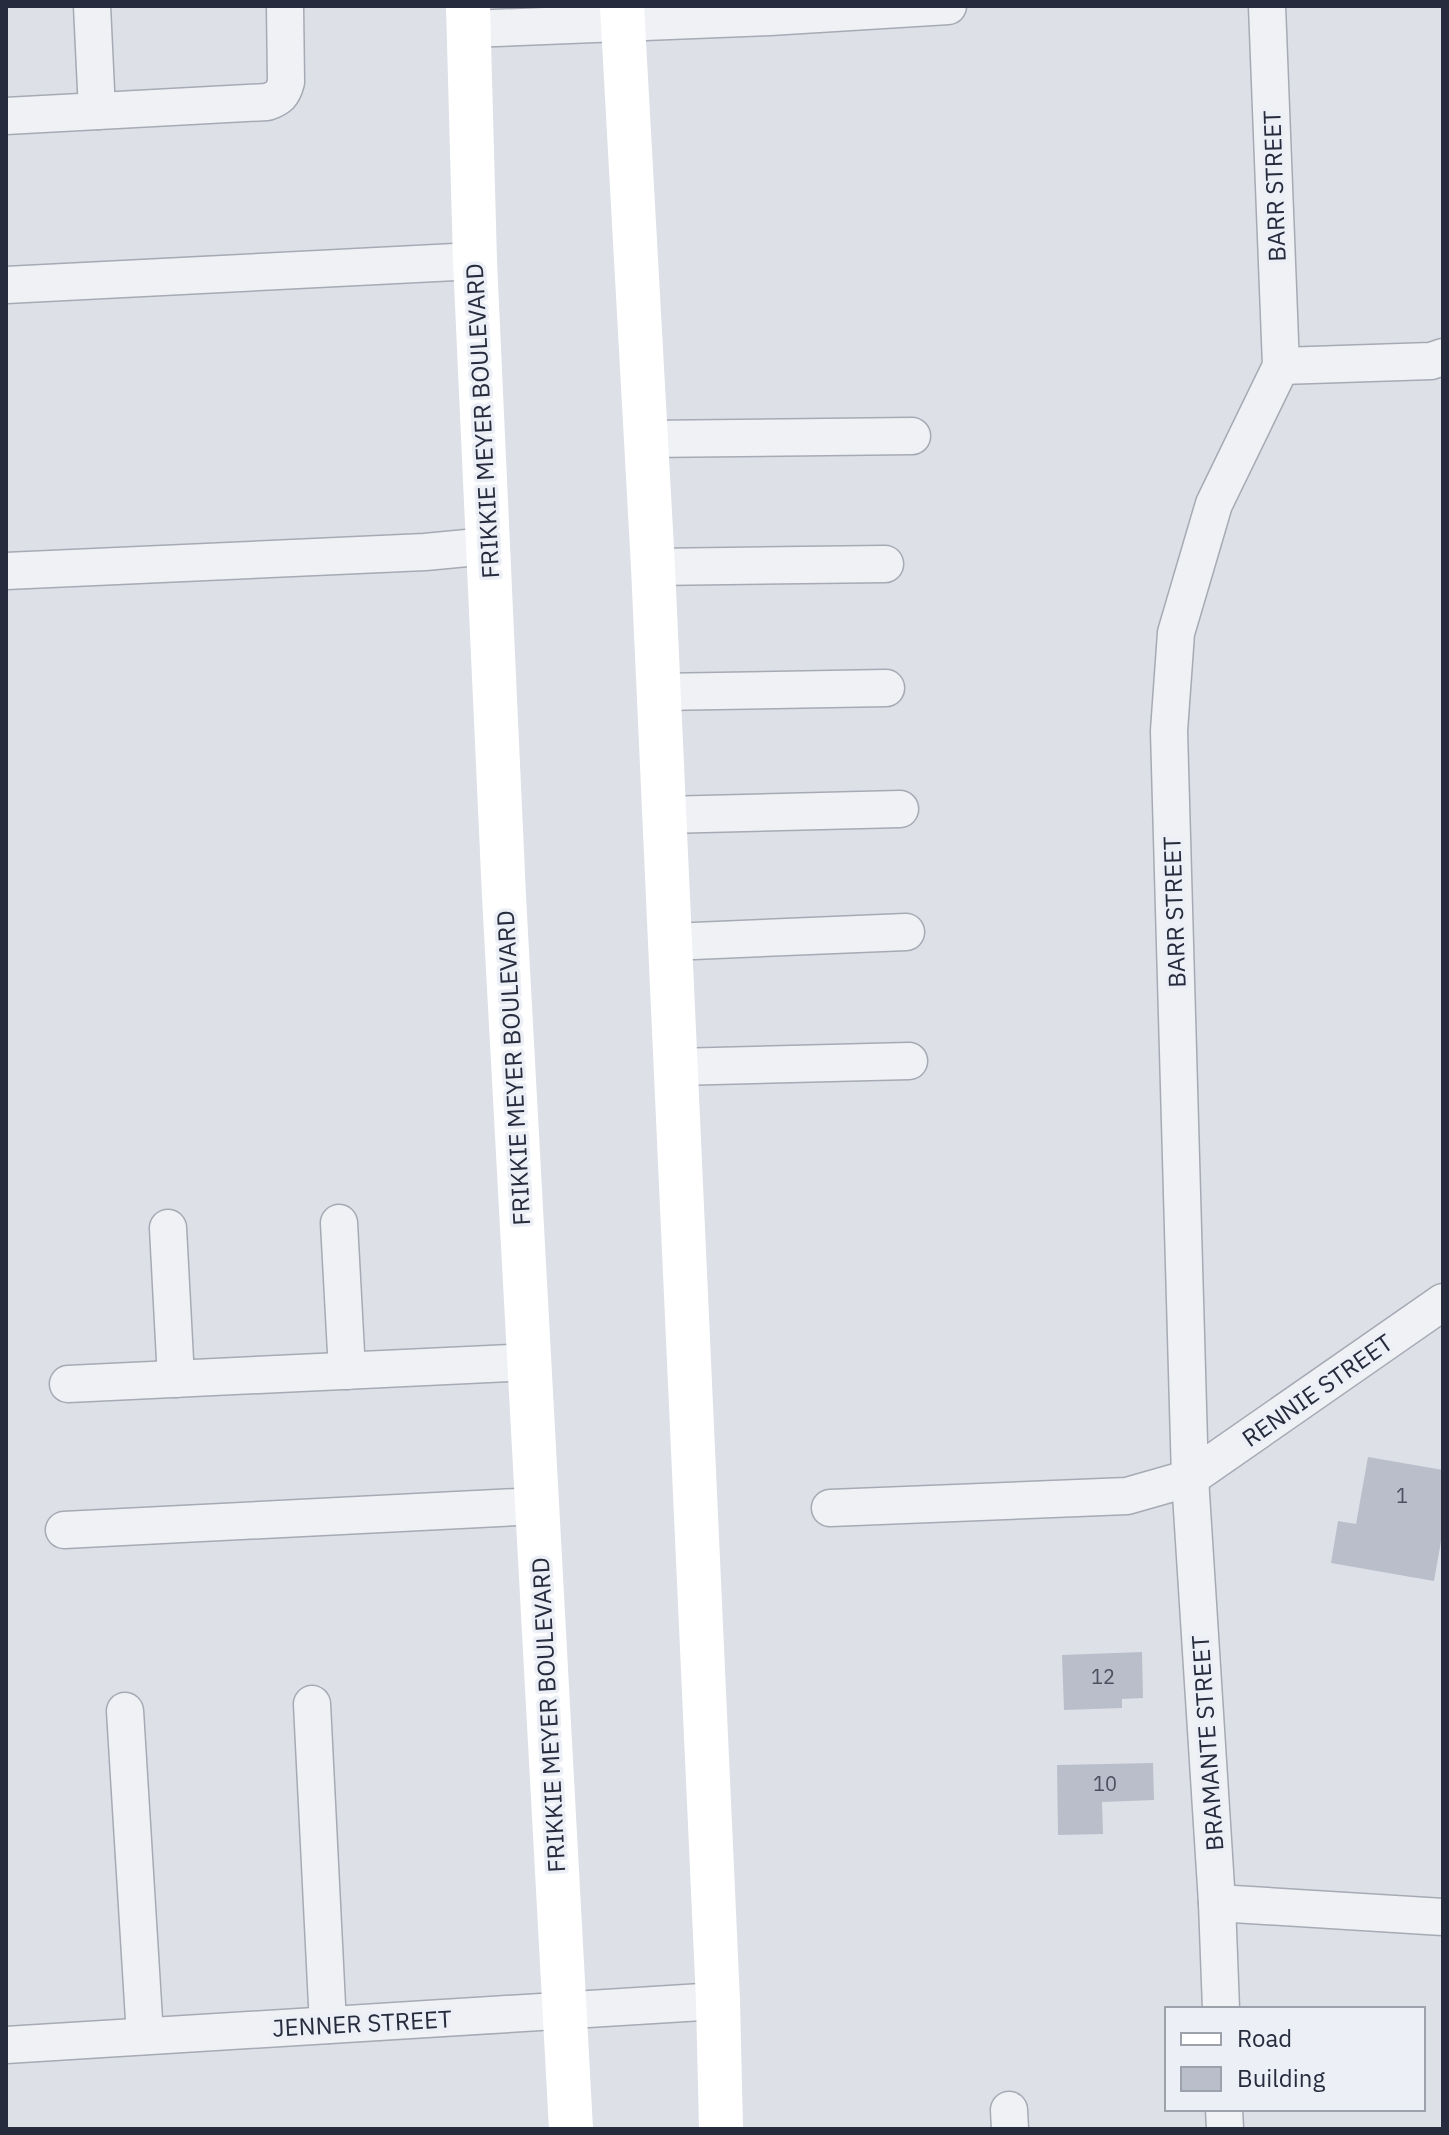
<svg xmlns="http://www.w3.org/2000/svg" width="1449" height="2135" font-family="'IBM Plex Sans',sans-serif">
<style>
.building{fill:#babeca}
.lines{fill:none;stroke-linecap:round;stroke-linejoin:round}
.minor-casing{stroke:#a6aab4;stroke-width:39}
.minor{stroke:#eff1f5;stroke-width:36}
.secondary{stroke:#fff;stroke-width:44}
.labels{text-anchor:middle;dominant-baseline:central;stroke-width:7;stroke-linejoin:round;paint-order:stroke}
.number-label{font-size:20px;fill:#4b5061}
.street-label{font-size:24px;fill:#262c3e;stroke:#eceff5}
</style>
<rect width="100%" height="100%" fill="#dde0e7"/>
<g class="building">
<path d="M1368,1457L1443,1470V1530L1434,1581L1331,1563L1338,1521L1356,1524Z"/>
<path d="M1142,1652L1143,1698L1122,1699V1708L1064,1710L1062,1655Z"/>
<path d="M1153,1763L1154,1800L1102,1802L1103,1834L1058,1835L1057,1765Z"/>
</g>
<g class="lines">
<g class="minor-casing">
<g id="minor">
<path d="M92,6L97,111"/>
<path d="M469,29L770,17L948,6"/>
<path d="M6,116L267,102C279,98 283,94 286,82L285,6"/>
<path d="M6,285L475,261"/>
<path d="M1281,366L1431,361L1443,357"/>
<path d="M645,439L912,436"/>
<path d="M653,567L885,564"/>
<path d="M6,571L425,552L488,546"/>
<path d="M658,692L886,688"/>
<path d="M664,815L900,809"/>
<path d="M670,942L906,932"/>
<path d="M675,1067L909,1061"/>
<path d="M339,1223L347,1371"/>
<path d="M168,1228L176,1379"/>
<path d="M68,1384L529,1362"/>
<path d="M830,1508L1127,1496L1190,1478L1443,1302"/>
<path d="M64,1530L537,1506"/>
<path d="M312,1704L328,2025"/>
<path d="M125,1711L145,2036"/>
<path d="M1217,1903L1443,1917"/>
<path d="M1221,2009L1217,1903L1190,1478L1169,731L1176,633L1214,504L1281,366L1267,6"/>
<path d="M6,2045L718,2001"/>
<path d="M1224,2109L1225,2129"/>
<path d="M1009,2110L1010,2129"/>
</g>
</g>
<use href="#minor" class="minor"/>
<g class="secondary">
<path d="M468,6L475,261L504,896L571,2129"/>
<path d="M622,6L653,567L718,2001L721,2129"/>
</g>
</g>
<g class="labels">
<g class="number-label">
<text x="1402" y="1495">1</text>
<text x="1103" y="1676">12</text>
<text x="1105" y="1783">10</text>
</g>
<g class="street-label">
<text transform="translate(1274 186) rotate(-92)">BARR STREET</text>
<text transform="translate(482 421) rotate(-93)">FRIKKIE MEYER BOULEVARD</text>
<text transform="translate(1174 912) rotate(-92)">BARR STREET</text>
<text transform="translate(513 1068) rotate(-93)">FRIKKIE MEYER BOULEVARD</text>
<text transform="translate(1317 1390) rotate(-35)">RENNIE STREET</text>
<text transform="translate(548 1715) rotate(-93)">FRIKKIE MEYER BOULEVARD</text>
<text transform="translate(1207 1743) rotate(-94)">BRAMANTE STREET</text>
<text transform="translate(362 2023) rotate(-3)">JENNER STREET</text>
</g>
</g>
<rect width="1449" height="2135" fill="none" stroke="#262c3e" stroke-width="16"/>
<rect x="1165" y="2007" width="260" height="104" fill="#eceff5" stroke="#9da1ac" stroke-width="2"/>
<rect x="1181" y="2033" width="40" height="12" fill="#ffffff" stroke="#9da1ac" stroke-width="2"/>
<text x="1237" y="2047" font-size="24" fill="#262c3e">Road</text>
<rect x="1181" y="2067" width="40" height="24" fill="#babeca" stroke="#9da1ac" stroke-width="2"/>
<text x="1237" y="2087" font-size="24" fill="#262c3e">Building</text>
</svg>
